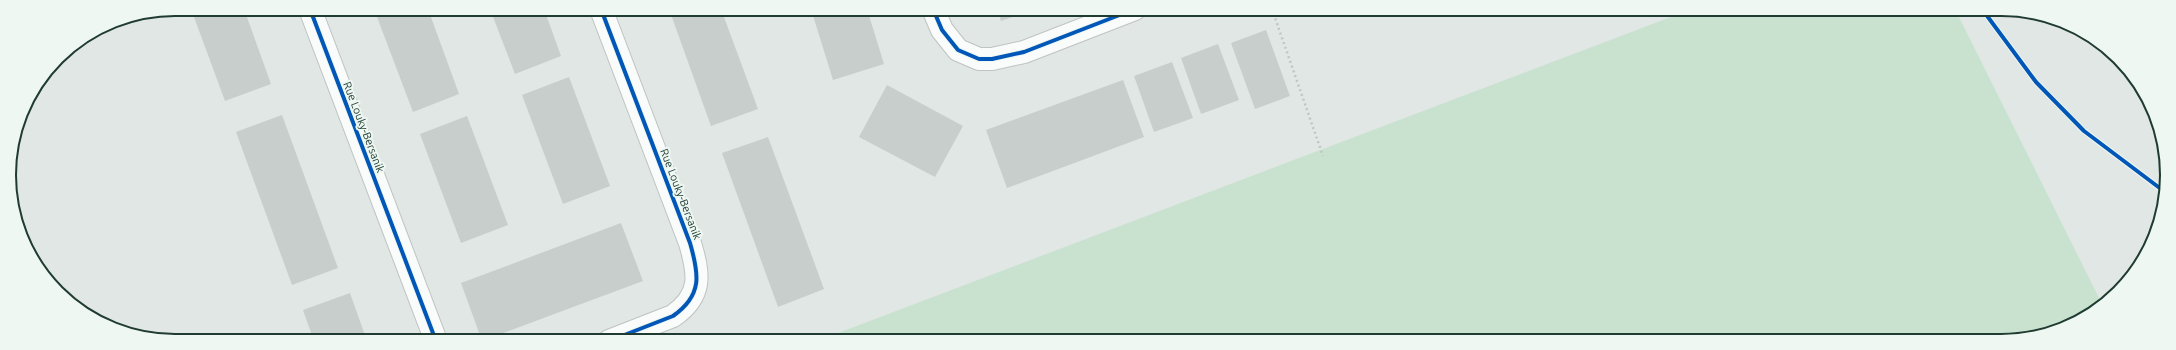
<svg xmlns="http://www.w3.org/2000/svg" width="2176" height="350" font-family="Ubuntu,sans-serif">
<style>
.green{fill:#c9e2d0}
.building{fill:#c8cecb}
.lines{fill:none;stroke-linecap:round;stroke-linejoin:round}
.minor-casing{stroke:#bec4c1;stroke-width:24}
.path{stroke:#bfc7c5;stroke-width:2.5;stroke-dasharray:2 3;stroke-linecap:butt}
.minor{stroke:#fafbfb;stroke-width:22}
.cycleway-casing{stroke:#eef7f2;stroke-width:6}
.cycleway{stroke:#0057b8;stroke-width:4}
.labels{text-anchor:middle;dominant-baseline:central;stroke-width:4;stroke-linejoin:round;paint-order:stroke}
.street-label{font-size:11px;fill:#1f3b32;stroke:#eef7f2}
.rim{fill:none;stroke:#1f3b32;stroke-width:2}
</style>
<rect width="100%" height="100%" fill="#e1e7e4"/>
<path class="green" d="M1692,9H1955L2102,304L2074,324L2012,341H817Z"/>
<g class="building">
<path d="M191,9H244L271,84L225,101Z"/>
<path d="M374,9H428L459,94L413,112Z"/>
<path d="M490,9H544L561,56L515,74Z"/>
<path d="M669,9H721L758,109L711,126Z"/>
<path d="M811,9H867L884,64L833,80Z"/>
<path d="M997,9H1035L1001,21Z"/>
<path d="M1266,30L1290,96L1255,109L1231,43Z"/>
<path d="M1218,44L1239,100L1201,114L1181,58Z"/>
<path d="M1172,62L1193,118L1154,132L1134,76Z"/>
<path d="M569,77L610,186L563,204L522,95Z"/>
<path d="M1123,80L1144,137L1007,188L986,130Z"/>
<path d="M887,85L963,126L935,177L859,137Z"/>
<path d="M282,115L338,268L292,285L236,132Z"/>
<path d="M467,116L508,225L461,243L420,134Z"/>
<path d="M768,137L824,289L778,307L722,153Z"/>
<path d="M621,223L643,281L482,341L461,283Z"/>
<path d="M350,293L367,341H314L303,310Z"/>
</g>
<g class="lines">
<g class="minor-casing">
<g id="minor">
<path d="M310,9L436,341"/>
<path d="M601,9L690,243C699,274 703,295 673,316L609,341"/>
<path d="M933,9L942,30L958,50L979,59H992L1024,52L1135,9"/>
</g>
</g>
<path class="path" d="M1272,9L1323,156"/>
<use href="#minor" class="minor"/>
<g class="cycleway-casing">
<g id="cycleway">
<path d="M310,9L436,341"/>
<path d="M601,9L690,243C699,274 703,295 673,316L609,341"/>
<path d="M933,9L942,30L958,50L979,59H992L1024,52L1135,9"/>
<path d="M1982,9L2036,82L2084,131L2165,192"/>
</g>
</g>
<use href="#cycleway" class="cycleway"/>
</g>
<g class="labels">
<g class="street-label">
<text transform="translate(364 127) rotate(69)">Rue Louky-Bersanik</text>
<text transform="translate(681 194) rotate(69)">Rue Louky-Bersanik</text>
</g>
</g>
<path d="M0 0H2176V350H0ZM175 16H2001A159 159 0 0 1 2160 175V175A159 159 0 0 1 2001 334H175A159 159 0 0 1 16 175V175A159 159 0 0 1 175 16Z" fill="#eef7f2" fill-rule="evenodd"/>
<path class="rim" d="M175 16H2001A159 159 0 0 1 2160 175V175A159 159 0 0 1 2001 334H175A159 159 0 0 1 16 175V175A159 159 0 0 1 175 16Z"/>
</svg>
